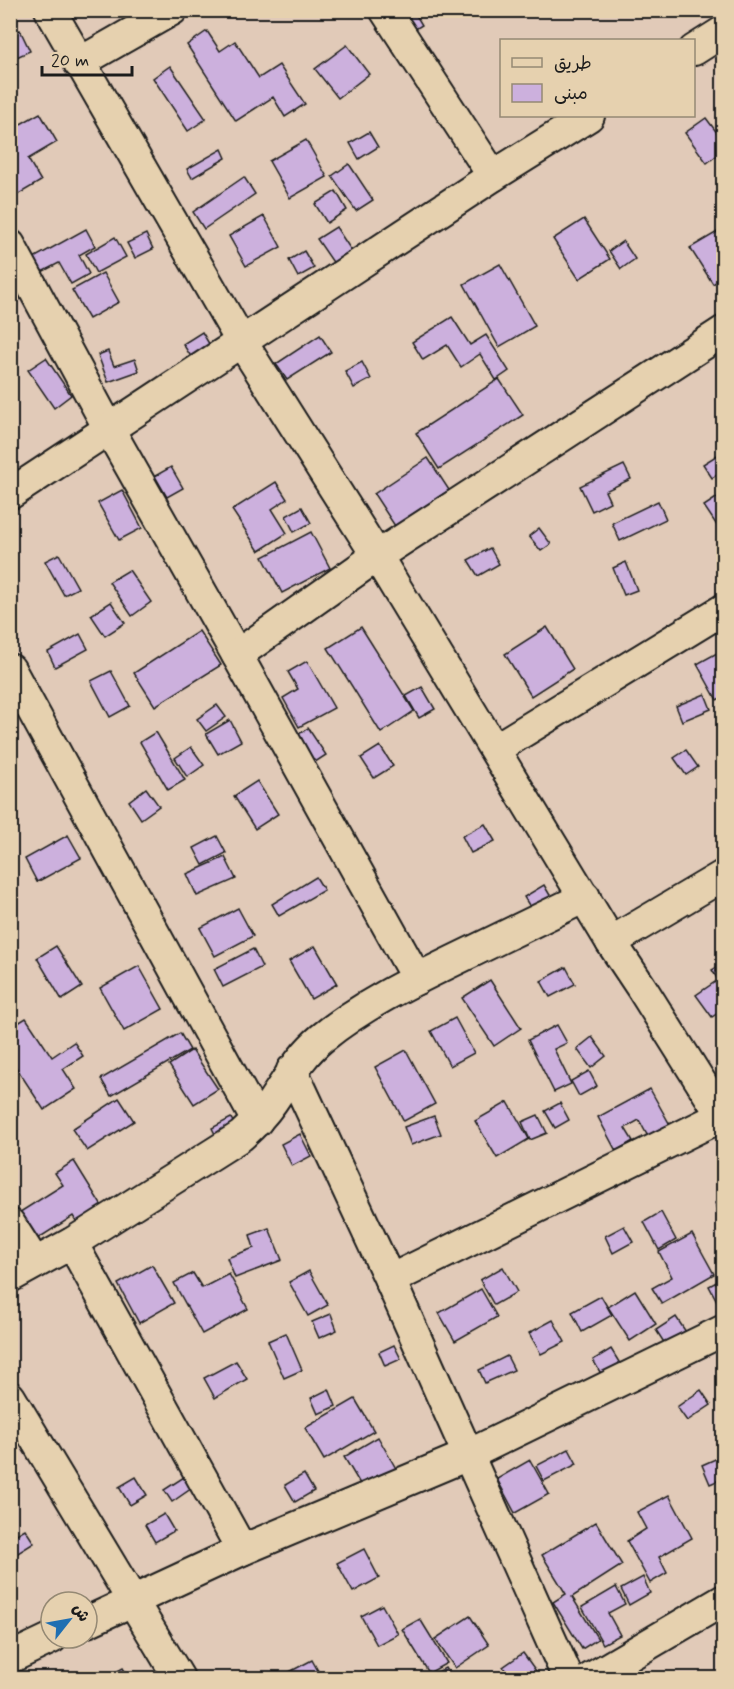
<svg xmlns="http://www.w3.org/2000/svg" width="734" height="1689" font-family="Mynerve,'Playpen Sans Arabic',sans-serif">
<style>
.building{fill:#ccb0dd;stroke:#1c1c1c;stroke-width:1.5}
.lines{fill:none;stroke-linecap:round;stroke-linejoin:round}
.minor-casing{stroke:#1c1c1c;stroke-width:34}
.minor{stroke:#e6d1af;stroke-width:30}
</style>
<rect width="100%" height="100%" fill="#e1cab8"/>
<filter id="ink" filterUnits="userSpaceOnUse"><feTurbulence type="fractalNoise" baseFrequency=".0167" numOctaves="2"/><feDisplacementMap in="SourceGraphic" scale="12" xChannelSelector="R" yChannelSelector="G"/><feConvolveMatrix kernelMatrix="1 2 1 2 8 2 1 2 1" color-interpolation-filters="sRGB"/></filter>
<g filter="url(#ink)">
<g class="building">
<path d="M122,10H141L128,19Z"/>
<path d="M382,10H413L422,25L399,39Z"/>
<path d="M20,30L30,51L10,60V34Z"/>
<path d="M207,31L220,51L235,41L259,78L279,65L305,104L285,117L273,97L236,121L187,45Z"/>
<path d="M347,45L369,74L338,98L315,69Z"/>
<path d="M170,66L206,119L188,131L153,78Z"/>
<path d="M40,113L57,142L28,159L41,181L12,198L10,130Z"/>
<path d="M706,118L724,142V150L707,163L685,133Z"/>
<path d="M369,132L378,147L359,159L350,143Z"/>
<path d="M306,140L327,177L290,198L269,161Z"/>
<path d="M222,149L226,158L192,178L187,169Z"/>
<path d="M349,164L373,200L356,211L332,176Z"/>
<path d="M244,177L255,194L204,229L193,212Z"/>
<path d="M336,191L347,210L327,223L315,204Z"/>
<path d="M264,216L281,247L246,266L229,236Z"/>
<path d="M584,219L610,259L579,279L553,239Z"/>
<path d="M336,227L357,259L339,271L317,239Z"/>
<path d="M724,228V277L713,284L690,248Z"/>
<path d="M86,229L95,246L79,255L89,274L71,284L59,263L38,274L30,260Z"/>
<path d="M146,234L153,249L135,258L127,243Z"/>
<path d="M115,237L126,257L96,273L86,254Z"/>
<path d="M623,241L635,259L621,269L609,251Z"/>
<path d="M304,251L314,268L298,277L289,260Z"/>
<path d="M500,264L535,326L499,347L464,284Z"/>
<path d="M103,273L119,302L89,319L72,290Z"/>
<path d="M452,317L470,345L486,335L509,371L496,380L480,354L461,367L447,345L423,360L412,342Z"/>
<path d="M202,332L214,352L195,363L183,344Z"/>
<path d="M320,335L331,352L287,380L276,364Z"/>
<path d="M108,351L114,366L135,359L139,371L108,382L98,355Z"/>
<path d="M46,358L71,395L54,408L28,370Z"/>
<path d="M362,362L371,379L354,388L345,371Z"/>
<path d="M499,379L523,415L439,469L416,433Z"/>
<path d="M719,454L724,461V471L712,478L703,464Z"/>
<path d="M428,458L449,490L395,526L374,494Z"/>
<path d="M624,465L631,479L605,491L610,502L592,511L580,486Z"/>
<path d="M171,467L183,488L167,497L155,476Z"/>
<path d="M276,482L287,499L272,509L287,533L259,551L232,510Z"/>
<path d="M122,490L142,528L119,540L98,503Z"/>
<path d="M724,493V536L704,506Z"/>
<path d="M658,501L666,519L620,541L612,523Z"/>
<path d="M302,507L311,523L294,532L286,516Z"/>
<path d="M539,528L551,544L541,551L529,536Z"/>
<path d="M311,532L330,568L282,593L263,557Z"/>
<path d="M490,548L499,564L478,576L468,560Z"/>
<path d="M59,554L78,588L64,595L45,561Z"/>
<path d="M626,562L637,590L624,595L613,568Z"/>
<path d="M129,570L151,602L132,616L109,582Z"/>
<path d="M111,602L125,623L105,636L91,615Z"/>
<path d="M361,627L414,711L381,733L328,648Z"/>
<path d="M547,627L573,669L531,696L505,654Z"/>
<path d="M199,631L221,665L155,706L134,673Z"/>
<path d="M80,634L88,649L55,667L48,652Z"/>
<path d="M717,653L724,664V696L717,700L697,664Z"/>
<path d="M307,661L334,708L299,727L283,698L298,689L288,672Z"/>
<path d="M111,671L130,706L110,717L91,681Z"/>
<path d="M422,687L435,709L419,718L406,696Z"/>
<path d="M705,694L711,709L682,721L676,706Z"/>
<path d="M217,705L226,717L206,731L197,719Z"/>
<path d="M230,720L241,741L218,754L206,734Z"/>
<path d="M308,728L326,755L306,768L288,741Z"/>
<path d="M156,732L185,780L168,790L140,742Z"/>
<path d="M380,746L393,766L374,778L361,758Z"/>
<path d="M191,747L204,765L187,777L175,758Z"/>
<path d="M686,750L698,767L686,775L674,758Z"/>
<path d="M257,781L278,814L255,829L234,796Z"/>
<path d="M146,788L159,806L141,819L129,801Z"/>
<path d="M485,824L495,841L471,853L462,836Z"/>
<path d="M68,835L81,858L37,882L25,859Z"/>
<path d="M217,836L226,853L203,865L194,848Z"/>
<path d="M225,857L236,879L197,896L187,874Z"/>
<path d="M316,877L324,890L279,916L272,904Z"/>
<path d="M544,885L558,909L538,920L524,897Z"/>
<path d="M238,908L253,936L215,956L200,928Z"/>
<path d="M56,946L82,987L62,1000L37,958Z"/>
<path d="M315,946L337,984L311,999L289,961Z"/>
<path d="M253,949L262,967L223,987L214,969Z"/>
<path d="M724,963V990L712,970Z"/>
<path d="M139,966L163,1009L124,1031L100,988Z"/>
<path d="M566,967L575,984L550,997L541,981Z"/>
<path d="M490,980L521,1028L494,1046L462,998Z"/>
<path d="M715,982L724,995V1009L712,1017L696,995Z"/>
<path d="M26,1018L52,1057L74,1042L83,1056L63,1069L76,1089L44,1110L10,1058V1028Z"/>
<path d="M455,1018L474,1053L450,1066L431,1031Z"/>
<path d="M557,1025L567,1043L554,1049L571,1084L554,1092L528,1040Z"/>
<path d="M180,1033L190,1050L111,1096L101,1079Z"/>
<path d="M592,1037L606,1056L591,1068L577,1049Z"/>
<path d="M192,1050L218,1089L194,1104L169,1065Z"/>
<path d="M406,1050L435,1104L404,1121L375,1067Z"/>
<path d="M589,1071L597,1086L579,1096L571,1081Z"/>
<path d="M650,1089L674,1132L652,1144L639,1120L625,1128L633,1141L616,1151L598,1117Z"/>
<path d="M119,1098L134,1121L87,1151L72,1129Z"/>
<path d="M508,1102L529,1139L497,1158L475,1121Z"/>
<path d="M560,1103L569,1120L555,1128L545,1111Z"/>
<path d="M538,1115L547,1133L530,1140L522,1122Z"/>
<path d="M434,1116L441,1134L411,1145L404,1127Z"/>
<path d="M231,1118L243,1142L224,1152L212,1128Z"/>
<path d="M300,1134L311,1156L292,1166L281,1144Z"/>
<path d="M74,1161L113,1224L88,1240L73,1216L34,1241L17,1214L63,1185L55,1173Z"/>
<path d="M724,1200V1218L720,1220L715,1203Z"/>
<path d="M661,1212L676,1240L659,1250L644,1222Z"/>
<path d="M624,1226L633,1242L613,1253L605,1236Z"/>
<path d="M269,1228L282,1260L235,1278L227,1258L254,1248L250,1235Z"/>
<path d="M692,1234L714,1274L662,1304L652,1288L672,1277L659,1252Z"/>
<path d="M152,1265L174,1303L139,1323L118,1284Z"/>
<path d="M503,1267L517,1292L494,1305L480,1280Z"/>
<path d="M309,1271L328,1305L308,1316L289,1282Z"/>
<path d="M193,1273L202,1288L229,1274L248,1309L202,1334L174,1283Z"/>
<path d="M724,1278V1297L717,1301L709,1286Z"/>
<path d="M481,1289L497,1317L455,1341L439,1313Z"/>
<path d="M635,1290L656,1324L630,1341L608,1307Z"/>
<path d="M601,1296L612,1315L582,1332L572,1312Z"/>
<path d="M331,1314L337,1330L319,1338L312,1322Z"/>
<path d="M676,1317L696,1347L676,1361L656,1330Z"/>
<path d="M553,1320L565,1342L541,1354L529,1333Z"/>
<path d="M286,1333L302,1370L284,1378L268,1341Z"/>
<path d="M394,1345L401,1359L385,1366L379,1352Z"/>
<path d="M611,1349L630,1380L611,1391L593,1360Z"/>
<path d="M507,1356L514,1370L485,1383L479,1370Z"/>
<path d="M236,1361L247,1379L215,1398L204,1378Z"/>
<path d="M329,1389L336,1406L318,1414L311,1398Z"/>
<path d="M701,1390L711,1405L687,1421L677,1407Z"/>
<path d="M355,1399L374,1431L324,1460L305,1428Z"/>
<path d="M378,1437L406,1486L363,1489L344,1457Z"/>
<path d="M569,1449L577,1464L544,1481L536,1466Z"/>
<path d="M722,1456L724,1478L710,1484L702,1465Z"/>
<path d="M530,1460L549,1494L515,1513L497,1479Z"/>
<path d="M304,1474L314,1491L295,1502L285,1485Z"/>
<path d="M136,1477L147,1495L130,1505L119,1487Z"/>
<path d="M184,1477L192,1488L172,1502L164,1490Z"/>
<path d="M669,1495L692,1538L659,1557L667,1573L650,1583L627,1541L646,1529L637,1512Z"/>
<path d="M164,1514L174,1531L155,1542L145,1525Z"/>
<path d="M596,1522L622,1565L572,1597L598,1639L582,1649L553,1602L566,1594L542,1555Z"/>
<path d="M25,1529L34,1543L10,1558V1538Z"/>
<path d="M364,1549L379,1578L353,1592L337,1563Z"/>
<path d="M643,1577L650,1593L629,1605L621,1589Z"/>
<path d="M616,1587L625,1604L608,1613L620,1635L603,1644L582,1607Z"/>
<path d="M382,1605L398,1634L377,1645L361,1616Z"/>
<path d="M470,1616L489,1645L455,1668L435,1639Z"/>
<path d="M420,1619L447,1663L429,1673L402,1629Z"/>
<path d="M523,1653L541,1678H511L503,1667Z"/>
<path d="M312,1660L322,1678H278Z"/>
<path d="M123,1668L129,1678H105Z"/>
<path d="M445,1668L451,1678H427Z"/>
</g>
<g class="lines">
<g class="minor-casing">
<g id="minor">
<path d="M50,10L241,341L377,556L611,942L641,987L724,1119"/>
<path d="M385,10L493,176"/>
<path d="M694,50L724,31"/>
<path d="M79,63L172,10"/>
<path d="M10,245L109,429L237,655L417,979"/>
<path d="M10,494L493,176L589,116"/>
<path d="M237,655L377,556L724,331"/>
<path d="M10,669L257,1121"/>
<path d="M495,749L724,609"/>
<path d="M611,942L724,875"/>
<path d="M292,1070L390,1280L568,1678"/>
<path d="M10,1224L35,1263"/>
<path d="M72,1243L242,1550"/>
<path d="M10,1277L72,1243L241,1136C252,1126 263,1115 272,1102C288,1079 300,1056 322,1038C361,1006 408,983 453,961C497,940 541,918 585,897"/>
<path d="M390,1280L724,1115"/>
<path d="M10,1397L179,1678"/>
<path d="M87,1622L242,1550L468,1455L724,1330"/>
<path d="M10,1658L52,1638"/>
<path d="M591,1678L724,1600"/>
</g>
</g>
<use href="#minor" class="minor"/>
</g>
</g>
<rect width="734" height="1689" fill="none" stroke="#e6d1af" stroke-width="36"/>
<rect x="18" y="18" width="698" height="1653" fill="none" stroke="#1c1c1c" stroke-width="2" filter="url(#ink)"/>
<rect x="500" y="39" width="195" height="78" fill="#e6d1af" stroke="#958974" stroke-width="1.5"/>
<rect x="512" y="58" width="30" height="9" fill="#e6d1af" stroke="#958974" stroke-width="1.5"/>
<text x="554" y="69" font-size="18" fill="#1c1c1c">طريق</text>
<rect x="512" y="84" width="30" height="18" fill="#ccb0dd" stroke="#958974" stroke-width="1.5"/>
<text x="554" y="99" font-size="18" fill="#1c1c1c">مبنى</text>
<g transform="translate(69 1620) rotate(59)"><circle r="28" fill="#e6d1af" stroke="#958974" stroke-width="1.5"/>
<path d="M0-4.5L10 22L0 15L-10 22Z" fill="#1f6fb2"/>
<text y="-9" font-size="16" font-weight="bold" text-anchor="middle" fill="#1c1c1c">ش</text>
</g>
<path d="M42 66v9h90v-9" fill="none" stroke="#1c1c1c" stroke-width="3"/>
<text x="51" y="66" font-size="18" fill="#1c1c1c" stroke="#e6d1af" stroke-width="4.5" paint-order="stroke">20 m</text>
</svg>
